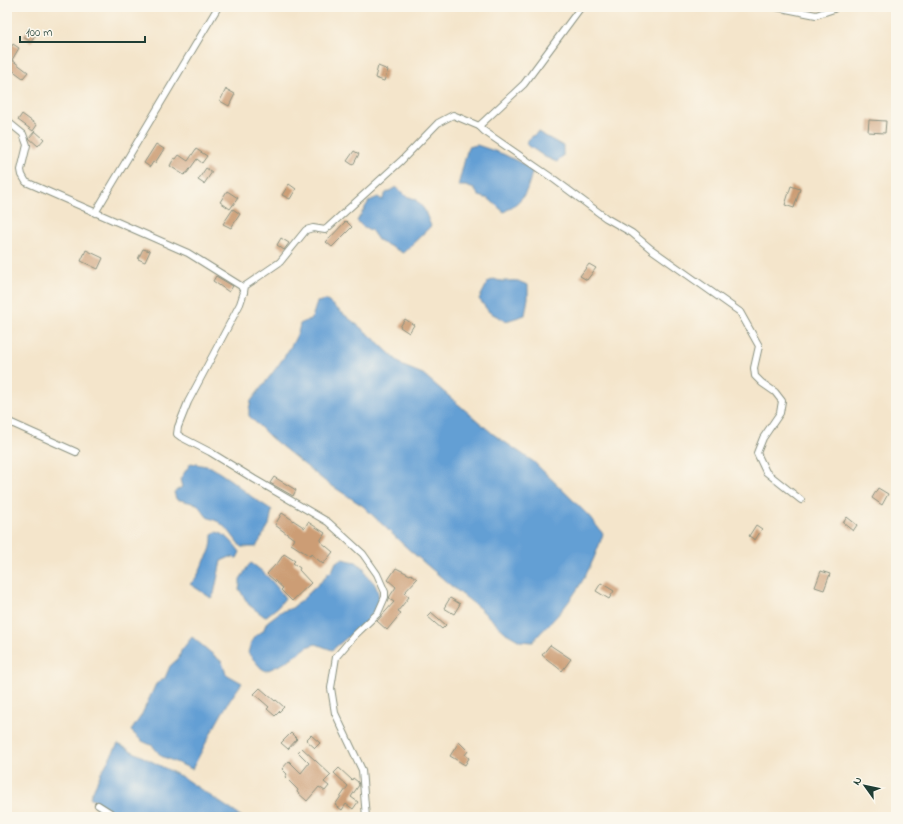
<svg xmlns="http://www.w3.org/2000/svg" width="903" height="824" font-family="'Indie Flower',sans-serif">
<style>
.water{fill:#649fd4;stroke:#426e84}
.building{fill:#cc9d75}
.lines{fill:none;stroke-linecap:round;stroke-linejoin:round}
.street-casing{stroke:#8a9180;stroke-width:8}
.street{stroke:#fff;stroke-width:6}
</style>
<rect width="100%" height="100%" fill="#fbf7ec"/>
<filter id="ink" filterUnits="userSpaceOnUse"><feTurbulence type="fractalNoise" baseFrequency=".025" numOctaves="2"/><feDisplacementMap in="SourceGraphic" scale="8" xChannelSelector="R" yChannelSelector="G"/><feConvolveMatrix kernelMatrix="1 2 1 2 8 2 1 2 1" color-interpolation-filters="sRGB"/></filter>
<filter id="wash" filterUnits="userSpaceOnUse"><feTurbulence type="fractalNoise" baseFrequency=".012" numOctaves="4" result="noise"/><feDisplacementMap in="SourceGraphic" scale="16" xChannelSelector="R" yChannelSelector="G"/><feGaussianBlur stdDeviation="0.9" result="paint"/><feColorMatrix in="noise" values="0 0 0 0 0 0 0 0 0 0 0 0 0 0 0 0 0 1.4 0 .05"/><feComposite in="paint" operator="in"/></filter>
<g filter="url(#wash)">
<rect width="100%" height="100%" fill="#f4e5cb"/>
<g class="water">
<path d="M538,132L563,146V156L557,162L545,157L526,144L529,139Z"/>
<path d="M477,145L503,154L533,169C526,194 526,198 504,212L489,199L479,196L474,189L466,186H458L468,147Z"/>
<path d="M396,187L406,196L415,199L424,209L431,226L403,253L378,240L371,230L364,228L357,221L369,201L378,197L382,200L386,193Z"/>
<path d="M494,279C503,283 508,280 518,281C521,282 524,284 528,285V298L525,315L506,321L489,312L479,299L488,282Z"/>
<path d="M326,300L371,336L403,366L423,374L493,434L534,462L589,516L603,534C593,565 578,593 556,617C548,626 540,632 533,642L520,641L506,633L478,607L449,584L406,547L363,506L326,482L270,437L249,416V409L251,401C264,383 298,344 300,324L312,318L317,302Z"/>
<path d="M191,463L211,467L232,481L252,497L272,510L269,525L256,547H241L229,531L219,522L207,517L197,504L176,499L174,492L182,487L180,479Z"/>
<path d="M216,532C227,534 234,544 240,552L237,558L230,557L221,561L214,594L211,598L190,584C197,578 199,573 202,565C204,561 207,557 209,553C212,547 212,541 212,534Z"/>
<path d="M342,559L356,562L364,568C367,580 368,575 374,583C378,589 379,598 380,605L373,616L332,650L316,644L309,646L284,663L266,671L261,668L248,653L251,642L255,636L263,631L267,622L280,612L292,608L303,599L310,592L325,578L327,574L332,571L336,562Z"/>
<path d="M251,563C265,572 276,585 285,598L278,607L265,617L249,605L239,589L240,585V579C244,574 247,566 251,563Z"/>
<path d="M192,637L222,662L226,674L242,683C222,709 208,740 192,769L161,756L153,746L142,741L131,731L141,716L156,684L165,678L170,666L179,658L181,651Z"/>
<path d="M118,744L182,777L242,817H118L90,797L101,773Z"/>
</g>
<g id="blocks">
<g class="building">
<path d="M28,29L36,35L31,42L23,37Z"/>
<path d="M13,44L19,48L12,60L28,72L23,78L8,67L7,69V54Z"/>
<path d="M378,66L388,70L384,81L375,78Z"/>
<path d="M226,89L235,94L229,106L220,101Z"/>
<path d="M22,114L37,125L33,131L18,120Z"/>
<path d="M869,120L886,121L885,133L868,132Z"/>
<path d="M35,131L44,139L38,146L29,138Z"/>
<path d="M156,144L164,149L155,163L153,162L150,167L144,163Z"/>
<path d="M196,149L207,156L202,163L197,159L187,173H186L184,175L170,166L174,158L176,159L179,155L188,161Z"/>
<path d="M354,151L359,154L353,165L347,161Z"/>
<path d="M206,168L212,172L204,184L198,180Z"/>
<path d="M289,184L296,189L290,199L282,195Z"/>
<path d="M791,186L800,189L794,208L785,205Z"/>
<path d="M227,191L238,198L230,209L220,202Z"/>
<path d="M233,209L240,214L231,228L223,224Z"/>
<path d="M346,221L352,227L332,247L326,242Z"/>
<path d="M281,238L289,243L284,250L277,245Z"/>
<path d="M143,249L150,251L145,262L138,259Z"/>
<path d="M86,250L103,258L98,269L81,261Z"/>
<path d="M589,264L596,268L587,280L580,276Z"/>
<path d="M216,276L233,286L229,292L213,281Z"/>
<path d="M405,319L414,325L409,333L400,327Z"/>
<path d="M274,477L296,490L293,496L270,483Z"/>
<path d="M878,488L888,494L882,505L872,498Z"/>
<path d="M282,513L305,528L308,522L325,533L320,541L333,552L323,564L311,554L310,556L291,544L294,539L275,525Z"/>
<path d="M847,517L857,525L853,531L843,523Z"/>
<path d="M756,525L762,529L755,540L749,536Z"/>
<path d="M284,554L295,561L293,563L300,568L299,570L311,583L292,601L281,590L283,588L267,574L276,564H277Z"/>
<path d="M396,568L410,575L411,574L417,579L404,593L409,597L398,611L401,613L387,630L377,621L394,602L389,599L390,596L396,587L388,580Z"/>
<path d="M821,571L830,574L824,590L815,587Z"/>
<path d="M601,583L614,591L609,599L596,591Z"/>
<path d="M450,598L460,604L454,614L444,608Z"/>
<path d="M431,612L446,625L442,629L427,616Z"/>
<path d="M550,645L571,659L562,671L542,655Z"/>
<path d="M260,688L275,701L276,700L284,707L275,716L267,709L269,707L254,694Z"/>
<path d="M291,733L297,739L288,749L281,743Z"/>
<path d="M311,735L320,743L315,748L306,740Z"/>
<path d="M459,742L468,751L465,755L469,758L465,765L450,756Z"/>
<path d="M302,748L331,775L324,782L329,786L325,791L319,787L307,801L297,792L298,790L285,777L287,774L282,769L289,761L301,773L309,763L298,752Z"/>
<path d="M339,768L352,780L353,778L358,782L359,785L351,797L358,802L353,809L346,804L342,810L335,805L348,786L334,773Z"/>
</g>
</g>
</g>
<g filter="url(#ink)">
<use href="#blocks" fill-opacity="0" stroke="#8a9180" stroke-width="1"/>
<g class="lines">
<g class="street-casing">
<g id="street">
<path d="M776,7L816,15L834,9L835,7"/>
<path d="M7,121L23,134L27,145L21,170L22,175L26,182L188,253L241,286L244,292L240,304L188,402L178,427L177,434L181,437L210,452L254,479L328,522L363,554L377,574L385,592V597L378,613L354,636L336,657L331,688L335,713L362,770L366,817"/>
<path d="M479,126L524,84L581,7"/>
<path d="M95,213L218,7"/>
<path d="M244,292L245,286L280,262L306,230L313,228L325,230L401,161L438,123L453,115L479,126L484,131L555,180L606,218L632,233L651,249L740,312L759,346L754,368L755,376L762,383L775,392L782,401L780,413L763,438L757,453L766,472L801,500"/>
<path d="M7,421L76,452"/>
<path d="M98,805L117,817"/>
</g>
</g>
<use href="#street" class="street"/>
</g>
</g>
<rect width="903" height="824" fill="none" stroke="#fbf7ec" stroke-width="24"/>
<g transform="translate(865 786) rotate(303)" stroke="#fbf7ec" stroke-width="3" paint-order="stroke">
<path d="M0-3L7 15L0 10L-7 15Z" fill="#1f3d34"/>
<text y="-6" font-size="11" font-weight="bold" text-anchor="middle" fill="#1f3d34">N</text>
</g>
<path d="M20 36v6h125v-6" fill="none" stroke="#1f3d34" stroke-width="2"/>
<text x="26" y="36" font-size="12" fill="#1f3d34" stroke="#fbf7ec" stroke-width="3" paint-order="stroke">100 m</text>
</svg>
